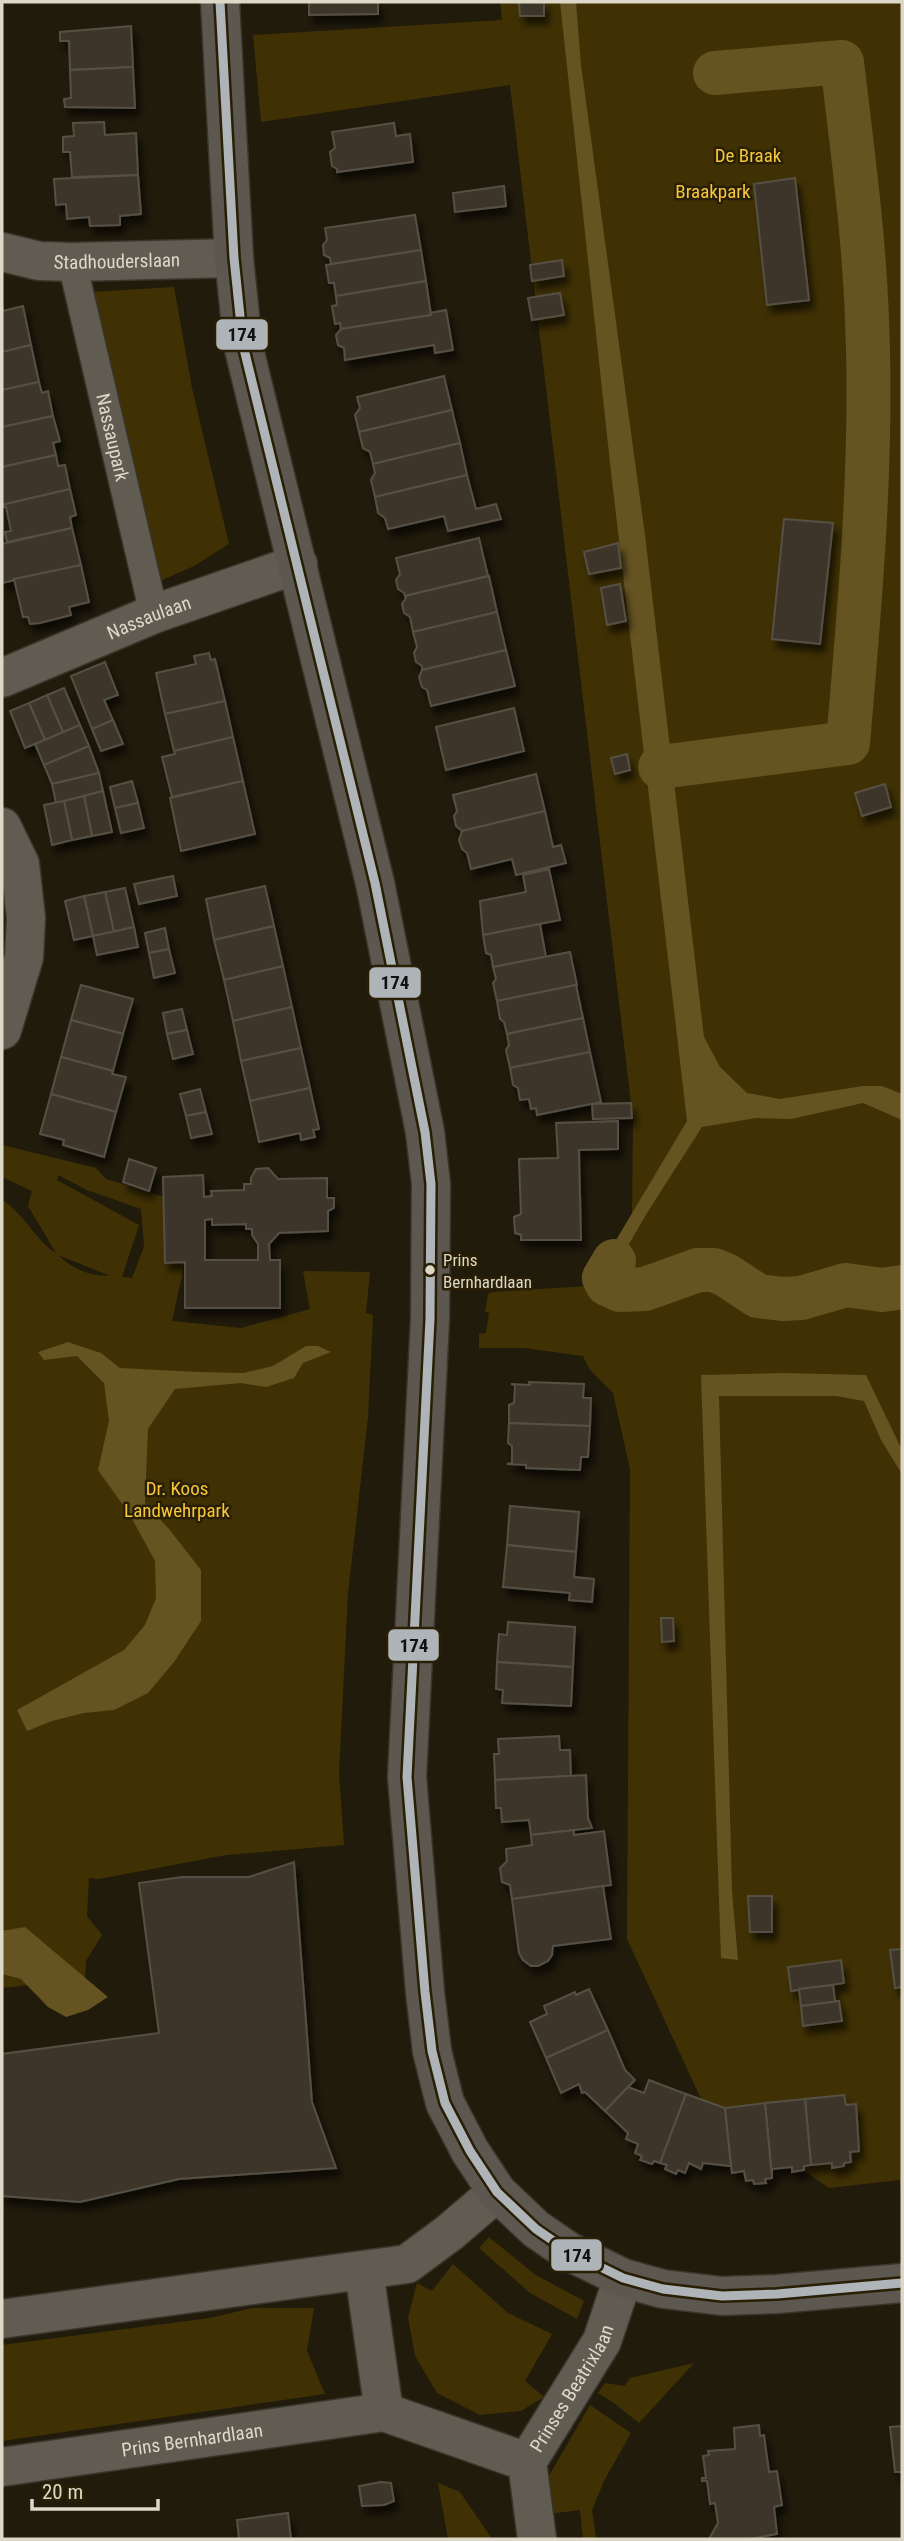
<svg xmlns="http://www.w3.org/2000/svg" width="904" height="2541" font-family="'Roboto Condensed',sans-serif">
<style>
.green{fill:#403104;fill-rule:evenodd}
.water{fill:#655322}
.lines{fill:none;stroke-linecap:round;stroke-linejoin:round}
.canal{stroke:#655322;stroke-width:44}
.building{fill:#3c3629;stroke:#565044;stroke-width:2;fill-rule:evenodd;filter:url(#shadow)}
.pedestrian-casing{stroke:#39352b;stroke-width:31}
.minor-casing{stroke:#39352b;stroke-width:41}
.secondary-casing{stroke:#39352b;stroke-width:41}
.pedestrian{stroke:#615c52;stroke-width:28}
.minor{stroke:#615c52;stroke-width:38}
.secondary{stroke:#5c574f;stroke-width:38}
.bus-1-casing{stroke:#291f04;stroke-width:14}
.bus-1{stroke:#afb4b9;stroke-width:9}
.bus-dot{fill:#ded8c8;stroke:#291f04;stroke-width:2.5}
.labels{text-anchor:middle;dominant-baseline:central;stroke-width:5;stroke-linejoin:round;paint-order:stroke}
.bus-label{font-size:17px;fill:#ded8c8;stroke:#291f04;text-anchor:start}
.park-label{font-size:19px;fill:#f6c63d;stroke:#291f04}
.street-label{font-size:19px;fill:#ded8c8;stroke:#291f04}
.line-badge{stroke:#291f04;stroke-width:2.5}
.pale-badge-label{font-size:19px;text-anchor:middle;font-weight:bold;fill:#111}
</style>
<defs>
<filter id="shadow"><feDropShadow dx="4.5" dy="8" stdDeviation="3.5" flood-color="#0009"/></filter>
</defs>
<rect width="100%" height="100%" fill="#211b0c"/>
<g class="green">
<path d="M500,2H902V2194L900,2180L829,2188L702,2101L627,1939L630,1469L613,1393L590,1370L583,1356L524,1348H479V1334L486,1333L489,1313L485,1312L488,1294L492,1292L588,1286L632,1221L633,1120L510,85L261,122L253,35L502,20Z"/>
<path d="M174,287L192,388L229,544L194,566L160,581L92,292Z"/>
<path d="M2,1145L96,1168L106,1179L164,1197L165,1263L185,1262L172,1321L241,1328L310,1309L303,1271L370,1272L366,1313L373,1315L368,1418L348,1593L339,1773L344,1845L226,1855L99,1879L89,1878L87,1916L102,1935L86,1961L85,1979L2,1988V1200C24,1213 35,1240 56,1253L28,1206L32,1191L2,1177ZM58,1175L87,1190L141,1209L144,1247L132,1278L122,1277L139,1225L57,1180ZM58,1255L108,1275V1276C89,1276 71,1268 58,1255Z"/>
<path d="M489,2237L534,2274L584,2301L577,2319L530,2293L479,2248Z"/>
<path d="M453,2264L508,2313L552,2334L525,2381L544,2397L521,2411L480,2415L437,2393L415,2356L408,2317L417,2283L432,2291Z"/>
<path d="M252,2308H314L307,2351L325,2394L2,2441V2345L210,2318Z"/>
<path d="M694,2363L639,2423L614,2403L598,2393L605,2383L625,2386L630,2378Z"/>
<path d="M590,2405L631,2433L604,2481L592,2510L596,2539H583L580,2510L548,2514L546,2481Z"/>
<path d="M438,2483L460,2492L492,2539H448Z"/>
</g>
<g class="water">
<path d="M560,2H576L581,65L645,535L704,1037L720,1067L747,1093L780,1099L863,1086H882L902,1094V1120L863,1103L791,1119L756,1118L702,1127L647,1213L618,1263L614,1275L642,1279L693,1263H722L756,1281L800,1286L873,1279L902,1273V1294L809,1300L750,1298L712,1280L614,1293L599,1287L597,1272L687,1121L611,472Z"/>
<path d="M68,1342L101,1353L120,1368L199,1372L243,1373L273,1366L306,1346H318L331,1352L303,1363L294,1378L266,1387L241,1383L175,1389L148,1429L145,1503L169,1529L201,1570V1621L174,1662L148,1693L114,1710L84,1713L52,1721L27,1731L17,1710L124,1650L145,1625L156,1598L155,1561L130,1515L98,1470L109,1421L104,1383L77,1356L44,1360L38,1352Z"/>
<path d="M783,1373L866,1375L902,1450V1474L881,1440L864,1401L836,1396H719L732,1891L738,1960L721,1958L701,1375Z"/>
<path d="M25,1927L108,1997L88,2010L66,2017L48,2007L21,1979L2,1974V1931Z"/>
</g>
<g class="lines">
<g class="canal">
<path d="M660,767L848,743C860,603 873,461 867,320C864,234 852,148 842,62L715,73"/>
<path d="M614,1261L604,1278L607,1284L620,1290L645,1289L698,1270H714L726,1275L758,1296L782,1299L801,1298L846,1285L882,1290L902,1287"/>
</g>
</g>
<g class="building">
<path d="M309,2H378V14L309,15Z"/>
<path d="M519,2H544V16H520Z"/>
<path d="M131,26L133,67L70,70L69,41H60V32Z"/>
<path d="M133,67L135,108L65,107L64,99L71,98L70,70Z"/>
<path d="M104,122L105,135L136,133L138,175L72,177L70,152H63V137L74,136L73,123Z"/>
<path d="M394,123L396,136L410,134L413,162L337,172V169L332,166L330,152L335,148L332,132Z"/>
<path d="M138,175L141,214L120,216V225L90,226L89,217L67,219L66,204L56,205L54,179Z"/>
<path d="M795,178L809,300L767,305L754,184Z"/>
<path d="M504,186L506,206L455,212L453,193Z"/>
<path d="M415,215L421,250L331,264L330,258L324,255L323,245L327,240L325,228Z"/>
<path d="M421,250L426,281L336,296L334,283H329L326,265Z"/>
<path d="M562,260L564,276L532,281L530,265Z"/>
<path d="M426,281L431,315L341,329L340,323L335,324L332,306L337,305L336,296Z"/>
<path d="M560,293L564,315L532,320L528,298Z"/>
<path d="M2,306L3,311L23,306L31,345L2,352Z"/>
<path d="M446,310L453,350L435,353L434,345L345,360L344,348L338,345L336,335L341,329L431,315L430,313Z"/>
<path d="M31,345L39,382L2,390V352Z"/>
<path d="M444,376L452,410L359,432L355,415L360,408L357,397Z"/>
<path d="M39,382L42,393L48,391L53,416L2,427V390Z"/>
<path d="M452,410L460,443L373,464L370,452L363,448L359,432Z"/>
<path d="M53,416L60,441L53,443L56,455L2,467V427Z"/>
<path d="M460,443L467,475L375,497L371,480L375,473L373,464Z"/>
<path d="M56,455L58,466L65,465L70,489L2,505V467Z"/>
<path d="M467,475L476,509L496,504L501,519L448,531L444,516L388,529L385,518L378,513L375,497Z"/>
<path d="M70,489L76,515L70,517L72,528L7,542L5,532L11,531L6,507H2V505Z"/>
<path d="M784,519L833,523L820,644L772,639Z"/>
<path d="M72,528L81,565L2,583V544Z"/>
<path d="M479,538L488,576L405,596L404,593L398,589L396,580L400,574L396,558Z"/>
<path d="M618,543L621,568L589,574L584,552Z"/>
<path d="M81,565L89,602L69,607L71,615L40,623L30,624L28,617H23L14,579Z"/>
<path d="M489,576L497,612L413,632L410,617L404,613L402,604L406,598L405,596Z"/>
<path d="M620,584L626,621L607,625L601,588Z"/>
<path d="M497,612L506,650L422,670V666L416,662L414,653L417,647L413,632Z"/>
<path d="M506,650L515,686L431,706L427,690L422,687L419,677L422,670Z"/>
<path d="M209,653L211,660L215,659L225,701L165,714L156,673L196,664L194,656Z"/>
<path d="M105,662L118,695L104,700L113,720L92,729L71,676Z"/>
<path d="M64,688L80,725L63,732L47,695Z"/>
<path d="M47,695L63,732L45,740L29,703Z"/>
<path d="M225,701L233,737L174,751L165,714Z"/>
<path d="M29,703L45,740L25,748L10,711Z"/>
<path d="M514,708L524,751L446,770L436,727Z"/>
<path d="M113,720L123,744L101,751L92,729Z"/>
<path d="M80,725L89,746L44,765L35,744Z"/>
<path d="M233,737L243,781L172,797L162,757L175,754L174,751Z"/>
<path d="M89,746L99,773L52,784L44,765Z"/>
<path d="M627,754L630,770L615,774L611,758Z"/>
<path d="M99,773L103,791L56,803L52,784Z"/>
<path d="M536,774L545,811L462,831L456,826L454,816L457,811L453,795Z"/>
<path d="M132,781L138,803L115,808L110,787Z"/>
<path d="M243,781L255,834L181,851L170,798Z"/>
<path d="M885,784L891,807L862,816L855,793Z"/>
<path d="M103,791L112,832L92,836L84,796Z"/>
<path d="M84,796L92,836L72,840L64,801Z"/>
<path d="M64,801L72,840L52,845L44,805Z"/>
<path d="M138,803L144,828L121,833L115,808Z"/>
<path d="M545,811L553,847L561,845L566,863L516,875L512,859L471,869L467,853L462,849L459,840L462,831Z"/>
<path d="M549,869L560,920L483,935L480,901L526,892L523,875Z"/>
<path d="M173,876L177,896L139,904L134,884Z"/>
<path d="M265,886L274,926L214,940L206,899Z"/>
<path d="M125,888L134,927L114,932L105,892Z"/>
<path d="M105,892L114,932L93,936L84,896Z"/>
<path d="M84,896L93,936L74,940L65,901Z"/>
<path d="M540,924L546,957L493,967L491,955L486,953L483,935Z"/>
<path d="M274,926L283,966L224,980L214,940Z"/>
<path d="M134,927L138,947L97,955L93,936Z"/>
<path d="M165,928L169,949L149,953L145,933Z"/>
<path d="M169,949L175,973L154,978L149,953Z"/>
<path d="M570,952L577,985L497,1001L493,983L496,979L493,967Z"/>
<path d="M283,966L292,1007L233,1021L224,980Z"/>
<path d="M81,985L133,999L123,1034L71,1020Z"/>
<path d="M576,985L583,1018L507,1034L504,1022L500,1019L497,1001Z"/>
<path d="M292,1007L301,1048L241,1061L233,1021Z"/>
<path d="M182,1009L187,1030L167,1034L163,1013Z"/>
<path d="M583,1018L590,1052L510,1068L506,1050L509,1045L507,1034Z"/>
<path d="M71,1020L123,1034L113,1071L61,1057Z"/>
<path d="M187,1030L193,1054L173,1059L167,1034Z"/>
<path d="M301,1048L310,1088L250,1101L241,1061Z"/>
<path d="M590,1052L601,1102L537,1115L536,1108L531,1109L529,1099L520,1100L518,1088L513,1085L510,1068Z"/>
<path d="M61,1057L113,1071L112,1074L126,1077L116,1112L51,1094Z"/>
<path d="M310,1088L319,1129L313,1130L315,1137L301,1140L300,1133L259,1142L250,1101Z"/>
<path d="M200,1089L206,1112L186,1116L180,1094Z"/>
<path d="M51,1094L116,1112L104,1157L63,1145L64,1140L40,1134Z"/>
<path d="M631,1103L632,1118L593,1119L592,1104Z"/>
<path d="M206,1112L212,1134L191,1138L186,1116Z"/>
<path d="M618,1121V1149L579,1150L581,1240H521V1235L515,1233L514,1217L521,1214L519,1159L558,1158L556,1123Z"/>
<path d="M129,1159L156,1168L149,1191L123,1182Z"/>
<path d="M268,1168L278,1179L327,1178V1198H334V1208L328,1211V1231L279,1233L269,1244L270,1260H280V1308H185V1262L165,1263L163,1177L203,1175L204,1197L212,1196L211,1191L244,1190V1184H251V1178L256,1169ZM212,1219V1225L246,1224V1229H252V1235L258,1244V1260H205V1220Z"/>
<path d="M529,1382L584,1384L583,1398H591L590,1426L509,1423V1405L514,1403L515,1385L511,1384L530,1385Z"/>
<path d="M509,1423L590,1426L588,1457H581L580,1470L526,1468V1465L507,1464L512,1463V1446L508,1443Z"/>
<path d="M510,1506L579,1512L576,1552L507,1545Z"/>
<path d="M507,1545L576,1552L574,1577L594,1579L592,1602L569,1600L570,1593L503,1587Z"/>
<path d="M661,1618H673L674,1641L662,1642Z"/>
<path d="M508,1622L575,1627L573,1667L497,1662L499,1634L507,1635Z"/>
<path d="M497,1662L573,1667L571,1706L502,1703L503,1690L496,1689Z"/>
<path d="M559,1736L560,1750H570L571,1776L495,1780L494,1754H499L498,1739Z"/>
<path d="M586,1775L588,1818L592,1828L531,1835L529,1820L502,1822L501,1808H496L495,1780Z"/>
<path d="M574,1830V1835L604,1831L611,1885L512,1899L510,1885L502,1882L500,1868L507,1861L506,1849L532,1845L531,1835Z"/>
<path d="M294,1862L312,2102L336,2168L179,2179L80,2202L2,2196V2054L159,2033L139,1883L182,1877H249Z"/>
<path d="M603,1886L611,1939L553,1946L552,1955L548,1961L538,1966H531L523,1960L519,1953L512,1899Z"/>
<path d="M748,1896H772V1932H750Z"/>
<path d="M902,1949V1987L895,1988L890,1950Z"/>
<path d="M841,1960L844,1983L791,1991L788,1967Z"/>
<path d="M833,1985L835,2001H839L801,2006L799,1989Z"/>
<path d="M589,1989L608,2030L546,2058L530,2022L547,2014L544,2006L575,1992L576,1995Z"/>
<path d="M839,2001L842,2021L803,2026L801,2006Z"/>
<path d="M608,2030L625,2070L635,2080L605,2111L585,2092L582,2093L579,2084L561,2093L546,2058Z"/>
<path d="M649,2080L686,2094L660,2163L654,2161L652,2164L640,2160L642,2156L635,2153L638,2144L626,2139L628,2133L605,2111L628,2087L644,2093Z"/>
<path d="M686,2094L725,2108L731,2166L703,2163L701,2169L689,2163L685,2173L678,2170L676,2174L665,2169L667,2165L660,2163Z"/>
<path d="M844,2095L846,2105L856,2104L859,2151L850,2152L851,2162L844,2163V2166L832,2168V2163L811,2165L805,2099Z"/>
<path d="M805,2099L811,2165L804,2166V2170L792,2172V2167L772,2169V2178L765,2103Z"/>
<path d="M765,2103L772,2178L765,2179L766,2183L754,2184L753,2180L746,2181L744,2171L732,2173L725,2108Z"/>
<path d="M759,2425L760,2436L764,2435L769,2472L777,2471L782,2505L774,2507L777,2534L750,2539H709L718,2523L715,2503L710,2504L707,2481H702V2478H706L703,2456L709,2455L708,2451L735,2449L734,2428Z"/>
<path d="M902,2426V2472H895L890,2427Z"/>
<path d="M381,2482L391,2483L394,2501L384,2505L362,2506L359,2486Z"/>
<path d="M288,2513L291,2539H239L237,2520Z"/>
</g>
<g class="lines">
<g class="pedestrian-casing">
<g id="pedestrian">
<path id="s1" d="M72,262L154,614"/>
</g>
</g>
<g class="minor-casing">
<g id="minor">
<path id="s2" d="M2,252L39,261L72,262L234,258"/>
<path id="s3" d="M2,678L154,614L298,564"/>
<path d="M2,827L20,864L26,918L24,957L2,1030"/>
<path d="M364,2271L384,2412"/>
<path d="M2,2319L407,2264L449,2233L497,2192"/>
<path id="s4" d="M2,2467L384,2412L527,2462"/>
<path id="s5" d="M537,2539L527,2462L602,2341L623,2278"/>
</g>
</g>
<g class="secondary-casing">
<path id="secondary" d="M220,2L234,258L243,345L375,883L425,1132L431,1184L430,1319L407,1777L425,1992L432,2051L445,2103L470,2151L497,2192L536,2229L568,2251L623,2278L663,2289L722,2296L777,2294L902,2283"/>
</g>
<use href="#pedestrian" class="pedestrian"/>
<use href="#minor" class="minor"/>
<use href="#secondary" class="secondary"/>
<g class="bus-1-casing">
<path id="bus-1" d="M220,2L234,258L243,345L375,883L425,1132L431,1184L430,1319L407,1777L425,1992L432,2051L445,2103L470,2151L497,2192L536,2229L568,2251L623,2278L663,2289L722,2296L777,2294L902,2283"/>
</g>
<use href="#bus-1" class="bus-1"/>
</g>
<circle class="bus-dot" cx="430" cy="1270" r="6"/>
<g class="labels">
<g class="bus-label">
<text x="443" y="1260">Prins<tspan x="443" dy="22">Bernhardlaan</tspan></text>
</g>
<g class="park-label">
<text x="748" y="155">De Braak</text>
<text x="713" y="191">Braakpark</text>
<text x="177" y="1488">Dr. Koos<tspan x="177" dy="22">Landwehrpark</tspan></text>
</g>
<g class="street-label">
<text stroke="none"><textPath href="#s2" startOffset="116">Stadhouderslaan</textPath></text>
<text stroke="none"><textPath href="#s1" startOffset="180">Nassaupark</textPath></text>
<text stroke="none"><textPath href="#s3" startOffset="159">Nassaulaan</textPath></text>
<text stroke="none"><textPath href="#s5" startOffset="164">Prinses Beatrixlaan</textPath></text>
<text stroke="none"><textPath href="#s4" startOffset="192">Prins Bernhardlaan</textPath></text>
</g>
</g>
<g class="line-badge">
<rect x="215" y="318" width="54" height="33" rx="7" fill="#afb4b9"/>
<rect x="368" y="966" width="54" height="33" rx="7" fill="#afb4b9"/>
<rect x="387" y="1628" width="53" height="34" rx="7" fill="#afb4b9"/>
<rect x="550" y="2238" width="53" height="34" rx="7" fill="#afb4b9"/>
</g>
<g class="pale-badge-label">
<text x="242" y="341">174</text>
<text x="395" y="989">174</text>
<text x="414" y="1652">174</text>
<text x="577" y="2262">174</text>
</g>
<rect width="904" height="2541" fill="none" stroke="#ded8c8" stroke-width="7"/>
<path d="M32 2499v10h126v-10" fill="none" stroke="#ded8c8" stroke-width="3.5"/>
<text x="42" y="2499" font-size="21" fill="#ded8c8" stroke="#291f04" stroke-width="5" paint-order="stroke">20 m</text>
</svg>
